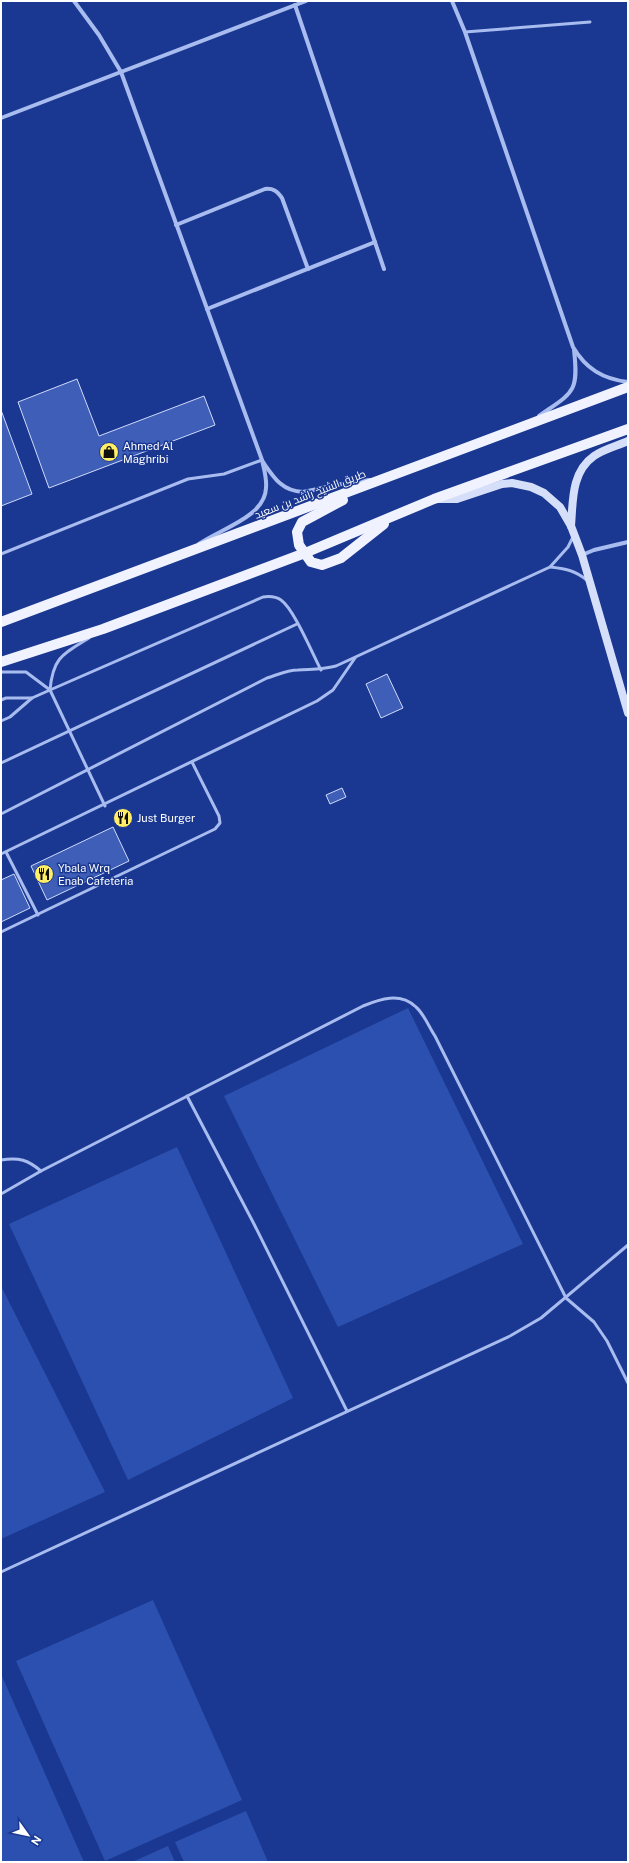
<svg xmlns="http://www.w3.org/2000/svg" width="629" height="1863" font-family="'Public Sans',Cairo,sans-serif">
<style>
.green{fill:#2c50af}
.building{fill:#3e5eb7;stroke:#cfdbfb}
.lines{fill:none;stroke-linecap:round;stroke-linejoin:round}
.lane{stroke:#a8bcef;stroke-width:3}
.street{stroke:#a8bcef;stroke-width:4}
.secondary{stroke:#d6dffa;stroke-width:8}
.primary{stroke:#f0f3ff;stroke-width:10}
.labels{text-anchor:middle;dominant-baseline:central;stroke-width:3;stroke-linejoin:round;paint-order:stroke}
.poi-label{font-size:11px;fill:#fff;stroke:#1a3891;text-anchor:start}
.street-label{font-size:11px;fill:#fff;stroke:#1a3891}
</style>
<rect width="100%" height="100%" fill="#1a3891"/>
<g class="green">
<path d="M408,1008L523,1244L338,1327L224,1096Z"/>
<path d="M177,1147L293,1398L128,1480L9,1224Z"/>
<path d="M1,1286L105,1492L1,1539Z"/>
<path d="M153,1600L242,1800L105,1861L16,1661Z"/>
<path d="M1,1674L84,1862H1Z"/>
<path d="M246,1811L268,1862H184L175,1842Z"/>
<path d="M168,1846L175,1862H132Z"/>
</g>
<g class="building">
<path d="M77,379L99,436L204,396L215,425L49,488L18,402Z"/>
<path d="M1,410L32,494L1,506Z"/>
<path d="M387,674L403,708L381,718L366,684Z"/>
<path d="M342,788L346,797L330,804L326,795Z"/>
<path d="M113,827L129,861L47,900L31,866Z"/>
<path d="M14,874L30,908L1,922V880Z"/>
</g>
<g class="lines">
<g class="lane">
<path d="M465,32L590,22"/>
<path d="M1,554L188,479L224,474L262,460"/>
<path d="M550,567L568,547L573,537"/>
<path d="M1,672H26L50,690L105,806"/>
<path d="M50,690C53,657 63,654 89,638"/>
<path d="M1,700L6,698H32"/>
<path d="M1,721L10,717L32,698L50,690L263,597C270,596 275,596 281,600C294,609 313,655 321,670"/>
<path d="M1,763L297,624"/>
<path d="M1,814L267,678C277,675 287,670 298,670C313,669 321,670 336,666L550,567C566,569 575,570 588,581"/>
<path d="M6,852L38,915"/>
<path d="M1,854L317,701L333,690L355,658"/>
<path d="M1,932L215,829L220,823L219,816L192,762"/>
<path d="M187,1096L254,1224L347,1411"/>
<path d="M1,1160C19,1157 28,1160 41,1171"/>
<path d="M1,1194L41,1171L363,1006C380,999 400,992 416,1007C424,1014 429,1027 435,1036L566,1298L594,1322L607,1341L628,1383"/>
<path d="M1,1572L510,1336L541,1318L628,1245"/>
</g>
<g class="street">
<path d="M74,1L99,35L121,72L262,460C264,469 267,478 266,488C265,517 220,529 199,544"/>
<path d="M452,1L465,32L573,347C586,369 603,379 628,382"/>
<path d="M295,5L384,269"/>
<path d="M1,118L306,1"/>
<path d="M176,225L265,189C273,188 277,191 282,198L308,269"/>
<path d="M207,309L375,242"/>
<path d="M539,416C573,392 579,393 574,350"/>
<path d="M263,462C274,478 282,491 303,492L356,481L370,480"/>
<path d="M582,555L594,550L628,542"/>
</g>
<g class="secondary">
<path d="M439,499H457L502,484L512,483L531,487L544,493L560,507L571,526L582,555L628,713"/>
<path d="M571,526C573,502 571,472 594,456C604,449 617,446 628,441"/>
</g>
<g class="primary">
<path d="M343,500L302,522L297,532L299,545L311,562L322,565L341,558L384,524"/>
<path d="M1,622L628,387"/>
<path d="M1,662L103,629L305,553L434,499L628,429"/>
</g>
</g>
<defs>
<g id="shop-disc" transform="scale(1)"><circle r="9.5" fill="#fe6" stroke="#1a3891"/><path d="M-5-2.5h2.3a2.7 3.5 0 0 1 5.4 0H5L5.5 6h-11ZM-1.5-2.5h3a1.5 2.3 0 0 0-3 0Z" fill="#111"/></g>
<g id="restaurant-disc" transform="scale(1)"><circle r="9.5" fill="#fe6" stroke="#1a3891"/><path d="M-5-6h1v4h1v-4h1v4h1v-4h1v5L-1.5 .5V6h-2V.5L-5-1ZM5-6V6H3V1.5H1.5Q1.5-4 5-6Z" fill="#111"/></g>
</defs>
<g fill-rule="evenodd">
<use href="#shop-disc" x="109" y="452"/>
<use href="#restaurant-disc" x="123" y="818"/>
<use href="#restaurant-disc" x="44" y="874"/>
</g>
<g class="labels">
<g class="poi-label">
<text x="123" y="446">Ahmed Al<tspan x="123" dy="13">Maghribi</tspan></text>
<text x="137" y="818">Just Burger</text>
<text x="58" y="868">Ybala Wrq<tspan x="58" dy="13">Enab Cafeteria</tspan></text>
</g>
<g class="street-label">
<text transform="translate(310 494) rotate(-21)">طريق الشيخ راشد بن سعيد</text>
</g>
</g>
<rect width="629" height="1863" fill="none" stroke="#ffffff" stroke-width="4"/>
<g transform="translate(28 1835) rotate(123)" stroke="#1a3891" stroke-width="3" paint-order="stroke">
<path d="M0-3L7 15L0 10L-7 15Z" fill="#ffffff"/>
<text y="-6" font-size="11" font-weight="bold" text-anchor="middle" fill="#ffffff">N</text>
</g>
</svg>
